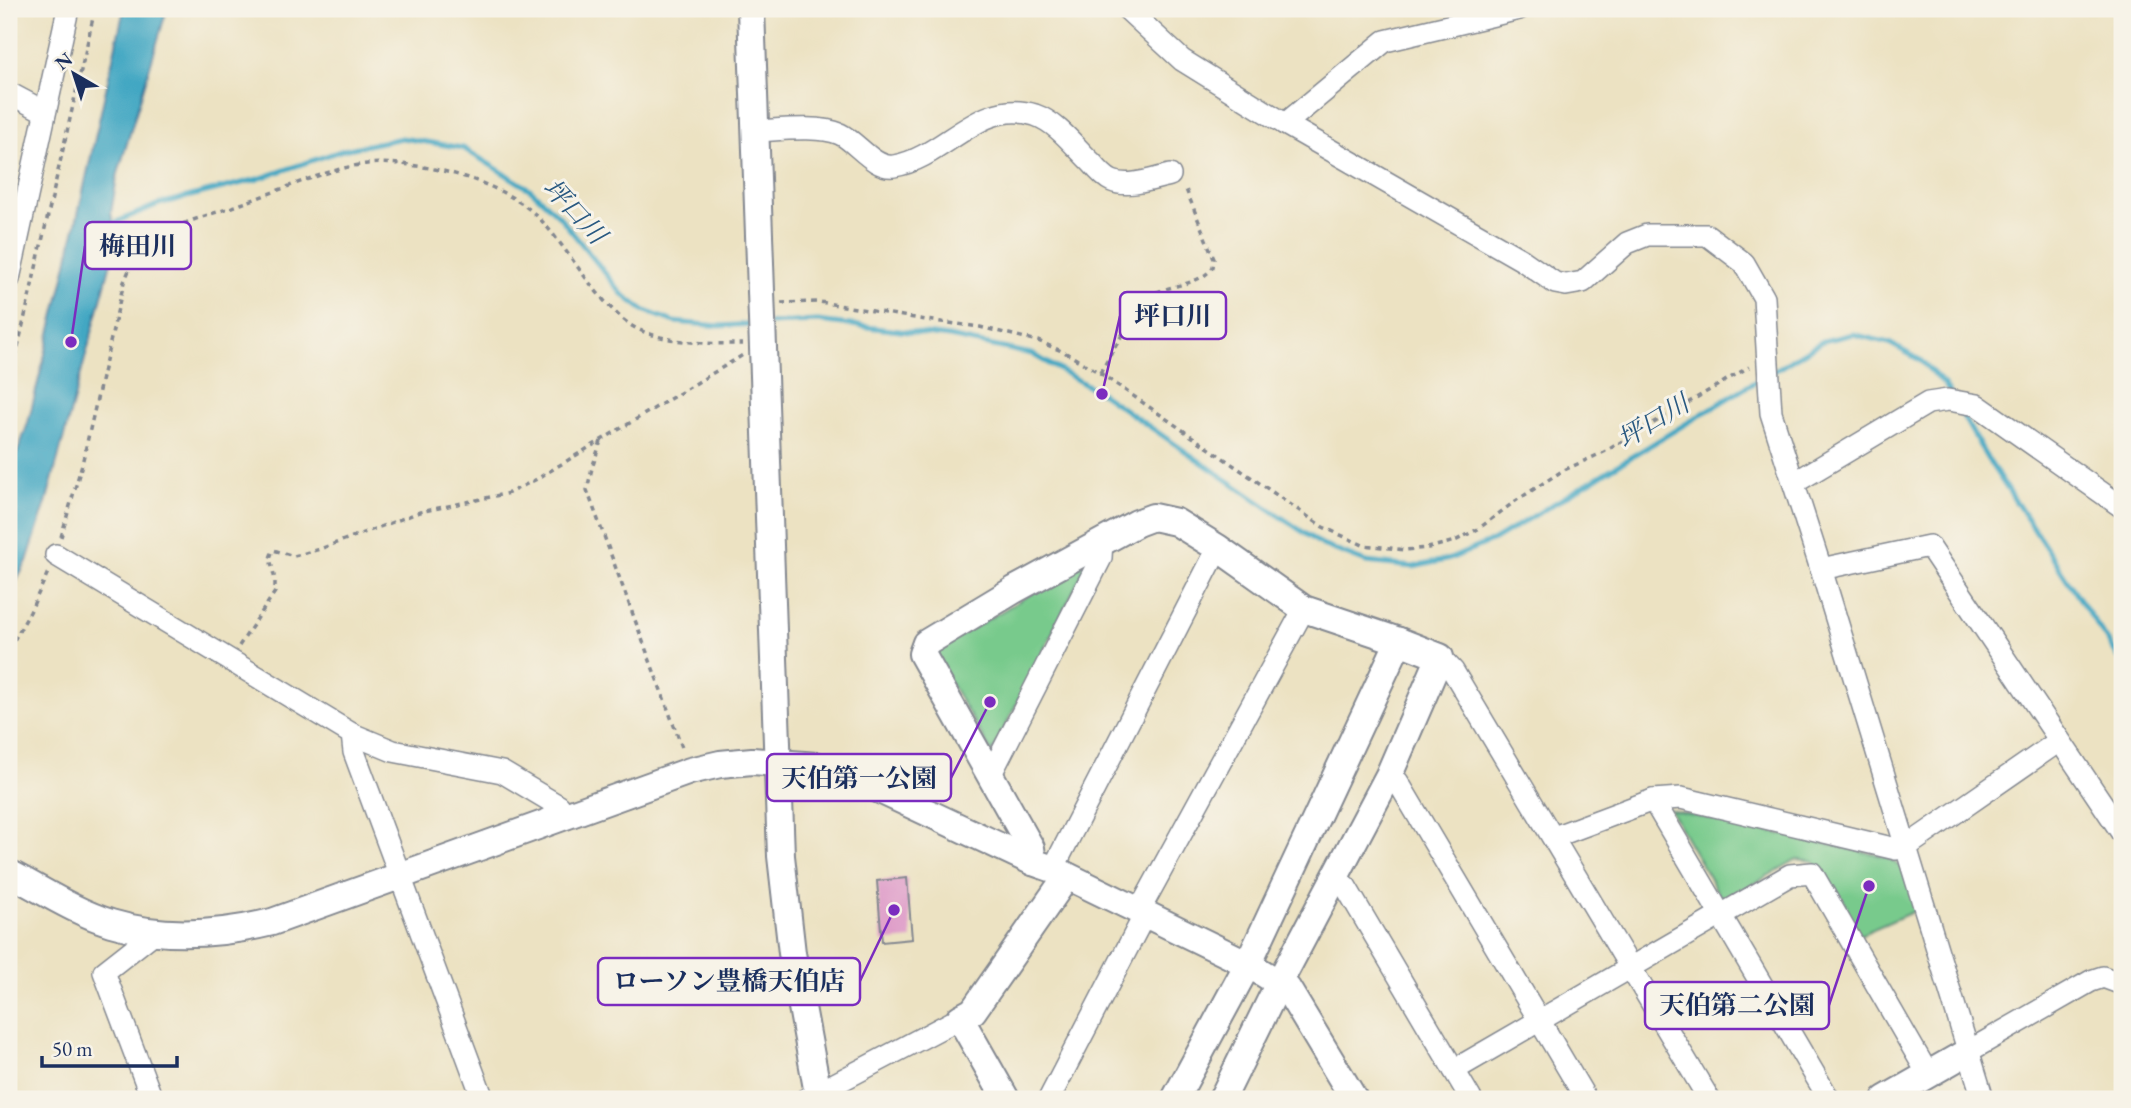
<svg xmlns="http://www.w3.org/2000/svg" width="2131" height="1108" font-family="'EB Garamond','Noto Serif JP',serif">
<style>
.green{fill:#78ca8c;stroke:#4a7c75;stroke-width:2}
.water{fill:#43a7c3;stroke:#2f6b90;stroke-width:2}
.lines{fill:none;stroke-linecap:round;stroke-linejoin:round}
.stream{stroke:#43a7c3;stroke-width:5}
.building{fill:#df9ec9}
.minor-casing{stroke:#848890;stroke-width:24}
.tertiary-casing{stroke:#848890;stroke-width:30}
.path{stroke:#848890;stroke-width:3.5;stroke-dasharray:5 5;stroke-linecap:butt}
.minor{stroke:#fff;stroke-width:21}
.tertiary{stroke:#fff;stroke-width:26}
.labels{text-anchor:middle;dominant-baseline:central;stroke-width:6;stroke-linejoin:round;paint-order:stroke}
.water-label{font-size:26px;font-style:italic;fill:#295981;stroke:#f7f3e8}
.leader{fill:none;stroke:#7b2cbf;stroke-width:2.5}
.callout-dot{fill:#7b2cbf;stroke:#f7f3e8;stroke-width:2.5}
.callout{fill:#f7f3e8;stroke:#7b2cbf;stroke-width:2.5}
.callout-label{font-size:26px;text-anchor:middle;font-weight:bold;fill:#1b2f5e}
</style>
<rect width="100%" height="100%" fill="#f7f3e8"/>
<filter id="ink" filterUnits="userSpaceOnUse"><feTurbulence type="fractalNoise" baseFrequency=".0143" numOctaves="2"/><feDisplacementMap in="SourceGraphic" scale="14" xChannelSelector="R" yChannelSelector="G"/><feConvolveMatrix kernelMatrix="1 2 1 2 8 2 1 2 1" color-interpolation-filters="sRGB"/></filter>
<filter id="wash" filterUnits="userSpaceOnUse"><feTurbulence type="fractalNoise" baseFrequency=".00686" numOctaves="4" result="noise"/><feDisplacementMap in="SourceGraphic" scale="28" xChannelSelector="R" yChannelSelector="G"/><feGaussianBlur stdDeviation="1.57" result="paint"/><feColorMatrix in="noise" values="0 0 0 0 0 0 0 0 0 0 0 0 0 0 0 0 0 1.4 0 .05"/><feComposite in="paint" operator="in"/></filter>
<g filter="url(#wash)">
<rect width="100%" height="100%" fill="#ece2c2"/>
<g class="green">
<path d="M1089,560L992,753L932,652Z"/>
<path d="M1670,810L1887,857L1903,869L1917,910L1860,935L1814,861L1797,859L1723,902Z"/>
</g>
<path class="water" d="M124,9H167L117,177L111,213L116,232L113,255L46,503L27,561L9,595V476L28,423L63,281Z"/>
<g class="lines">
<g class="stream">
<path d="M109,225L159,204L258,179L343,150L402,138L463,148L531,190L559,216L622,294L643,310L674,322L720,326L753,324"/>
<path d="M770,323L818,321L949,337L1032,354L1102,394L1322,545L1366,562L1413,567L1450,559L1494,540L1763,377"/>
<path d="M1774,371L1823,341L1853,334L1889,343L1920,360L1945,385L1951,395"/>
<path d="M1959,409L1985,455L2122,663"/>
</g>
</g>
<g id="blocks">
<path class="building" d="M907,878L912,939L882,942L877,881Z"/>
</g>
</g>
<g filter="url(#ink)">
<use href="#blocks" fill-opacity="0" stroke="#848890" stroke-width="2"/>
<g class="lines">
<g class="minor-casing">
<g id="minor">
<path d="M1127,9L1182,60L1285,124L1522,260L1555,283L1566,285L1583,282L1627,243L1647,235H1707L1744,263L1764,298L1771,413L1821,569L1983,1099"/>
<path d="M9,93L45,112"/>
<path d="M1285,124L1385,41L1519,9"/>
<path d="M755,131C778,130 820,125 840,134C857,142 874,169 894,166C945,158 979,97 1035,115C1058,123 1075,147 1092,163C1097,169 1105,178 1112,181C1128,188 1153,179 1170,175"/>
<path d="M9,279L68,9"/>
<path d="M1794,483L1928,403L1948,400L1977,405L2122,507"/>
<path d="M56,555L352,734L354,752L483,1099"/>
<path d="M1821,569L1929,546L2122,833"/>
<path d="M1440,657L1453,671L1709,1099"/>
<path d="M352,734L393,751L502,772L559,806L566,816"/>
<path d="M991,774L1101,558L1102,541"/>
<path d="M1389,775L1398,782L1586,1099"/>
<path d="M1653,800L1829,1099"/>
<path d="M1554,837L1653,800L1681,798L1896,849L1906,847L2059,741"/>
<path d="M1053,869L1218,548"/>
<path d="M1335,878L1346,887L1471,1099"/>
<path d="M1139,911L1304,609"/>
<path d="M1969,1051L2091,981L2103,977L2122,984"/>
<path d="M1454,1070L1790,875L1812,873L1928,1074"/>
<path d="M152,1099L104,972L155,932"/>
<path d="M806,1099L960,1018"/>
<path d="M1049,1099L1145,914"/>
</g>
</g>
<g class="tertiary-casing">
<g id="tertiary">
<path d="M751,9L781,856L792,953L819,1099"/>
<path d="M1033,862L1031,848L922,654L926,643L1014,590L1137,523L1153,517L1176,522L1218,548L1304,609L1399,641L1440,657L1389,775L1279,983L1222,1099"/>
<path d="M9,873C42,890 75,912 111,923C164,939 219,935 272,922L690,771L720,764L752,761L817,766L852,777L1033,862L1053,869L1248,964L1287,988L1354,1099"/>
<path d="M1006,1099L960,1018L973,1011L1067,876"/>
<path d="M1175,1099L1248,964L1399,641"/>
<path d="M1885,1099L1969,1051"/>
</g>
</g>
<g class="path">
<path d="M781,303L820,302L926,320L980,327L1038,341L1064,352L1100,373L1323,527L1363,545L1382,547L1405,550L1428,548L1455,541L1478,529L1514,502L1562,471L1604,452L1749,367"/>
<path d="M1100,373L1137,309C1143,303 1148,297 1155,293C1174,284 1200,285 1213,267L1214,259L1185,187"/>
<path d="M9,386L95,9"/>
<path d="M601,441L592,468L587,490L683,750"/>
<path d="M61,537L82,464L124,282C129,271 133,259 141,249C161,226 212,215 241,204C276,192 332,167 367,164C419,159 504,181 540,219C569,250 595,299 629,324C656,343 710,344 743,344"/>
<path d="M239,646L275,592V580L270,558L273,550L294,556L320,549L420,512L509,493L535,480L743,355"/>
<path d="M9,649L30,612L49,570"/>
</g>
<use href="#minor" class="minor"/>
<use href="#tertiary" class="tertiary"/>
</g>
</g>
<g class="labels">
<g class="water-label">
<text transform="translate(575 211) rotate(47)">坪口川</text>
<text transform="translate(1653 421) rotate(-31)">坪口川</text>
</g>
</g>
<path class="leader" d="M71 342L85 246M1102 394L1120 316M990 702L951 778M894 910L860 981M1869 886L1829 1005"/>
<g class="callout-dot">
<circle cx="71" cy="342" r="7"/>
<circle cx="1102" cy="394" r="7"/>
<circle cx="990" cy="702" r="7"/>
<circle cx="894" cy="910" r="7"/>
<circle cx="1869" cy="886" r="7"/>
</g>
<g class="callout">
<rect x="85" y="222" width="106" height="47" rx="7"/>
<rect x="1120" y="292" width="106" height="47" rx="7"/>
<rect x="767" y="754" width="184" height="47" rx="7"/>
<rect x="598" y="958" width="262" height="47" rx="7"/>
<rect x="1645" y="982" width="184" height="47" rx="7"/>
</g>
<g class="callout-label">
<text x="138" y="255">梅田川</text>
<text x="1173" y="325">坪口川</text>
<text x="859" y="787">天伯第一公園</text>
<text x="729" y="990">ローソン豊橋天伯店</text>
<text x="1737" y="1014">天伯第二公園</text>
</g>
<rect width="2131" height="1108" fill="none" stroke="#f7f3e8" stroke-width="35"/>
<g transform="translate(74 74) rotate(321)" stroke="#f7f3e8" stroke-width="5" paint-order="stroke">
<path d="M0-5L12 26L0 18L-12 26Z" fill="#1b2f5e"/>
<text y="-10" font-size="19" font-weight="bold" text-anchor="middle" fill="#1b2f5e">N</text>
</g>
<path d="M42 1056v10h135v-10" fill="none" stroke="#1b2f5e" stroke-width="3.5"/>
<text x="52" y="1056" font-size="21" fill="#1b2f5e" stroke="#f7f3e8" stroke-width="5" paint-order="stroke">50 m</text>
</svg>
